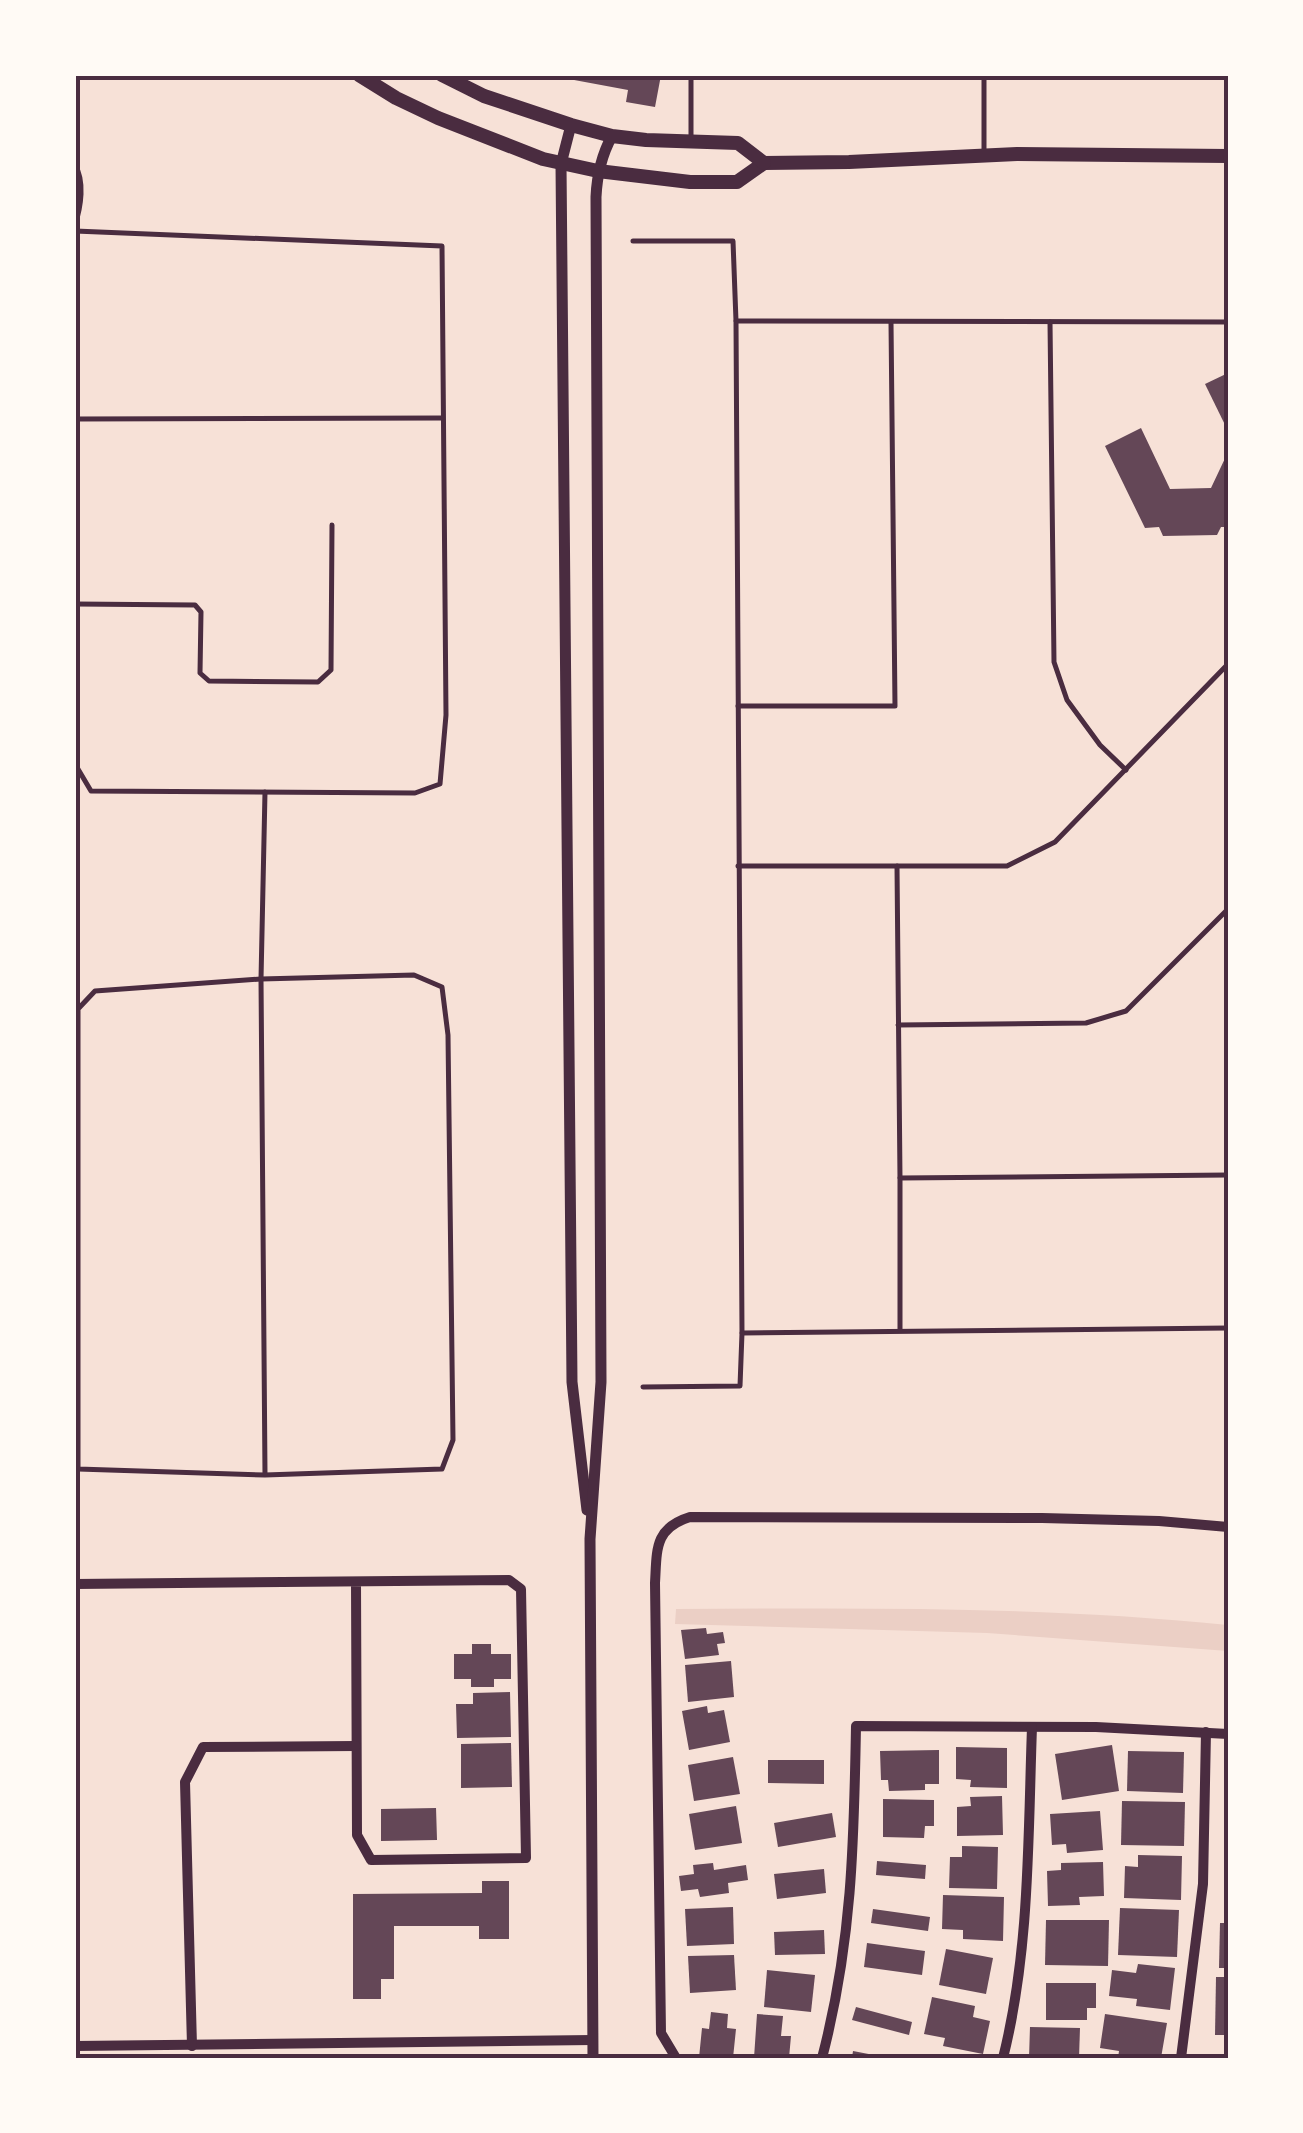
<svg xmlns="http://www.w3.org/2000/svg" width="1303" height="2133" font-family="Signika,sans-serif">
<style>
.green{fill:#ebcfc5}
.building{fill:#644757}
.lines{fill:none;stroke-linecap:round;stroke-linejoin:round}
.service{stroke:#4a2c40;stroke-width:5}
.minor{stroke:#4a2c40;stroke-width:10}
.tertiary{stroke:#4a2c40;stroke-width:11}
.secondary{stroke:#4a2c40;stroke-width:14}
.neatline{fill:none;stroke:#4a2c40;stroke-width:4}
</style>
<rect width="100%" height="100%" fill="#f7e1d7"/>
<path class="green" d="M676,1609C860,1608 1045,1606 1228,1625V1651L987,1633L675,1624Z"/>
<g class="building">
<path d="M558,75H661L655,107L626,102L628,90L558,77Z"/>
<path d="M1228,373V431L1205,384Z"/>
<path d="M1141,428L1170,489L1211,488L1228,452V527H1221L1217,535L1163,536L1159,527L1145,528L1105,446Z"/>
<path d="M706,1628L707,1634L723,1632L725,1643L717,1644L719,1655L685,1659L681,1630Z"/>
<path d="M472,1644H491V1654H511V1679H494V1687H471V1679H454V1654H472Z"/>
<path d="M731,1661L734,1697L688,1702L685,1665Z"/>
<path d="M510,1692L511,1737L457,1738L456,1704H473V1693Z"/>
<path d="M707,1706L708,1713L724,1710L730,1742L689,1750L682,1711Z"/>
<path d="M511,1743L512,1787L461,1788V1744Z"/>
<path d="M1112,1745L1119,1791L1062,1800L1055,1754Z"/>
<path d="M956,1747L1007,1748V1788L970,1787L971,1780L956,1779Z"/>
<path d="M939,1750V1784H925V1790L889,1791L888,1780H881L880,1751Z"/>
<path d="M1128,1751L1184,1752L1183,1793L1127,1791Z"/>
<path d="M733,1757L740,1794L694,1801L688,1765Z"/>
<path d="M768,1760H824V1784L768,1783Z"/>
<path d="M1002,1796L1003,1835L957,1836V1807L971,1806L970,1797Z"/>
<path d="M883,1799L934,1800V1826H925L924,1838L883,1837Z"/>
<path d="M1122,1801L1185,1802L1184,1846L1121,1845Z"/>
<path d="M736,1806L742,1843L695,1850L689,1814Z"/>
<path d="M436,1808L437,1840L381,1841V1809Z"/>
<path d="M1100,1811L1103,1850L1067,1853L1066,1844L1052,1845L1050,1814Z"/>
<path d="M832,1813L836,1837L778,1847L774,1823Z"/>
<path d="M962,1846L998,1847L997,1889L949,1888L950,1857H962Z"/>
<path d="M1138,1855L1182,1856L1181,1900L1124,1898L1125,1866L1138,1867Z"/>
<path d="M877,1861L926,1865L925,1879L876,1875Z"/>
<path d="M1103,1862L1104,1896L1079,1897L1080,1905L1048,1906L1047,1871L1061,1870V1863Z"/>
<path d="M713,1863L714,1870L746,1865L748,1880L728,1883L729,1893L700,1897L698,1889L681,1891L679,1876L694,1874L693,1865Z"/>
<path d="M824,1869L826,1893L777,1899L774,1874Z"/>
<path d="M482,1881H509V1939H479V1926H394V1979H381V1999H353V1894L482,1893Z"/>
<path d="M943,1895L1004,1897L1003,1941L963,1939V1930L942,1929Z"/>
<path d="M733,1907L734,1944L687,1946L685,1909Z"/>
<path d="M1120,1908L1179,1910L1177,1957L1118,1955Z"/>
<path d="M873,1909L930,1917L928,1931L871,1923Z"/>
<path d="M1046,1920H1109L1108,1966L1045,1965Z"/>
<path d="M1220,1923H1228V1968H1219Z"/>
<path d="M824,1930L825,1954L775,1955L774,1932Z"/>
<path d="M867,1943L925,1951L922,1975L864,1967Z"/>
<path d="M946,1949L993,1958L986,1994L939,1985Z"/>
<path d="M734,1955L736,1990L690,1993L688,1956Z"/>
<path d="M1138,1964L1175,1968L1170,2010L1136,2006L1137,1999L1109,1996L1112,1970L1136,1973Z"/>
<path d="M767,1970L815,1975L811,2012L764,2007Z"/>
<path d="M1216,1977H1228V2035H1215Z"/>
<path d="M1046,1983H1096V2008H1087V2020H1046Z"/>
<path d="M932,1997L975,2006L973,2017L990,2021L983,2054L943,2046L945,2038L924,2034Z"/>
<path d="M856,2007L912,2022L909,2035L852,2020Z"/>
<path d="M711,2012L728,2014L727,2028L736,2029L733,2058H699L702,2028L709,2029Z"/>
<path d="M757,2014L783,2016L781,2036H791L789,2058H754Z"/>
<path d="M1105,2014L1167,2023L1161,2058H1118L1119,2051L1100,2048Z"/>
<path d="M1030,2027L1080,2028L1079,2058H1029Z"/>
<path d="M853,2051L879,2056V2058H852Z"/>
</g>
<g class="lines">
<g class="service">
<path d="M691,75V139"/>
<path d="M984,75V153"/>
<path d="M75,165C85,181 81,207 75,225"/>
<path d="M75,231L442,246L446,715L440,784L415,793L91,791L75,764"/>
<path d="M633,241H733L736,321"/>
<path d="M75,321L77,419L75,579"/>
<path d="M1050,322L1054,662L1067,700L1100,745L1126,770"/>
<path d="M1228,322L736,321L742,1333L1228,1328"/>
<path d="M77,419L442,418"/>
<path d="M75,604L195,605L201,612L200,673L209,681L318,682L331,670L332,525"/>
<path d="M738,706H895L891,322"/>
<path d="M738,866H1007L1055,842L1228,664"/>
<path d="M897,866L900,1178L1228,1175"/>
<path d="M414,975L442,987L448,1035L453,1440L442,1469L265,1475L78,1469V1009L95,991L261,979Z"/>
<path d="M898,1025L1086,1023L1126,1011L1228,909"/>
<path d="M900,1178V1330"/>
<path d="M643,1387L740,1386L742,1333"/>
<path d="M265,1474L261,979L265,792"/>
</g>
<g class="minor">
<path d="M75,1584L509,1580L521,1589L526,1858L371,1860L357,1835L356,1582"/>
<path d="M75,2046L593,2040"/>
<path d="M192,2046L185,1782L203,1747L356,1746"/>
<path d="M676,2058L661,2033L655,1583C657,1550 654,1528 690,1517L1042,1518L1159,1521L1228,1527"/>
<path d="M822,2058C852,1944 854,1843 856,1726L1096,1727L1228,1734"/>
<path d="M1003,2058C1030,1951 1028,1837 1032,1727"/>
<path d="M1181,2058L1203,1884L1206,1732"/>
</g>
<g class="tertiary">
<path d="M571,125L561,164L572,1382L587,1510"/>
<path d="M593,2058L590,1539L601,1382L596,197C597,175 601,156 612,136"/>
</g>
<g class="secondary">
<path d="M359,75L396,98L438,118L543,159L598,171L690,182H737L764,163L849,162L1017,154L1228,156"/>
<path d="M442,75L484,96L571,125L612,136L646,140L738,143L764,163"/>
</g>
</g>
<rect width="1303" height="2133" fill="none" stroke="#fffaf5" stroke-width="155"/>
<rect x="78" y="78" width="1148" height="1978" class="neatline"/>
</svg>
